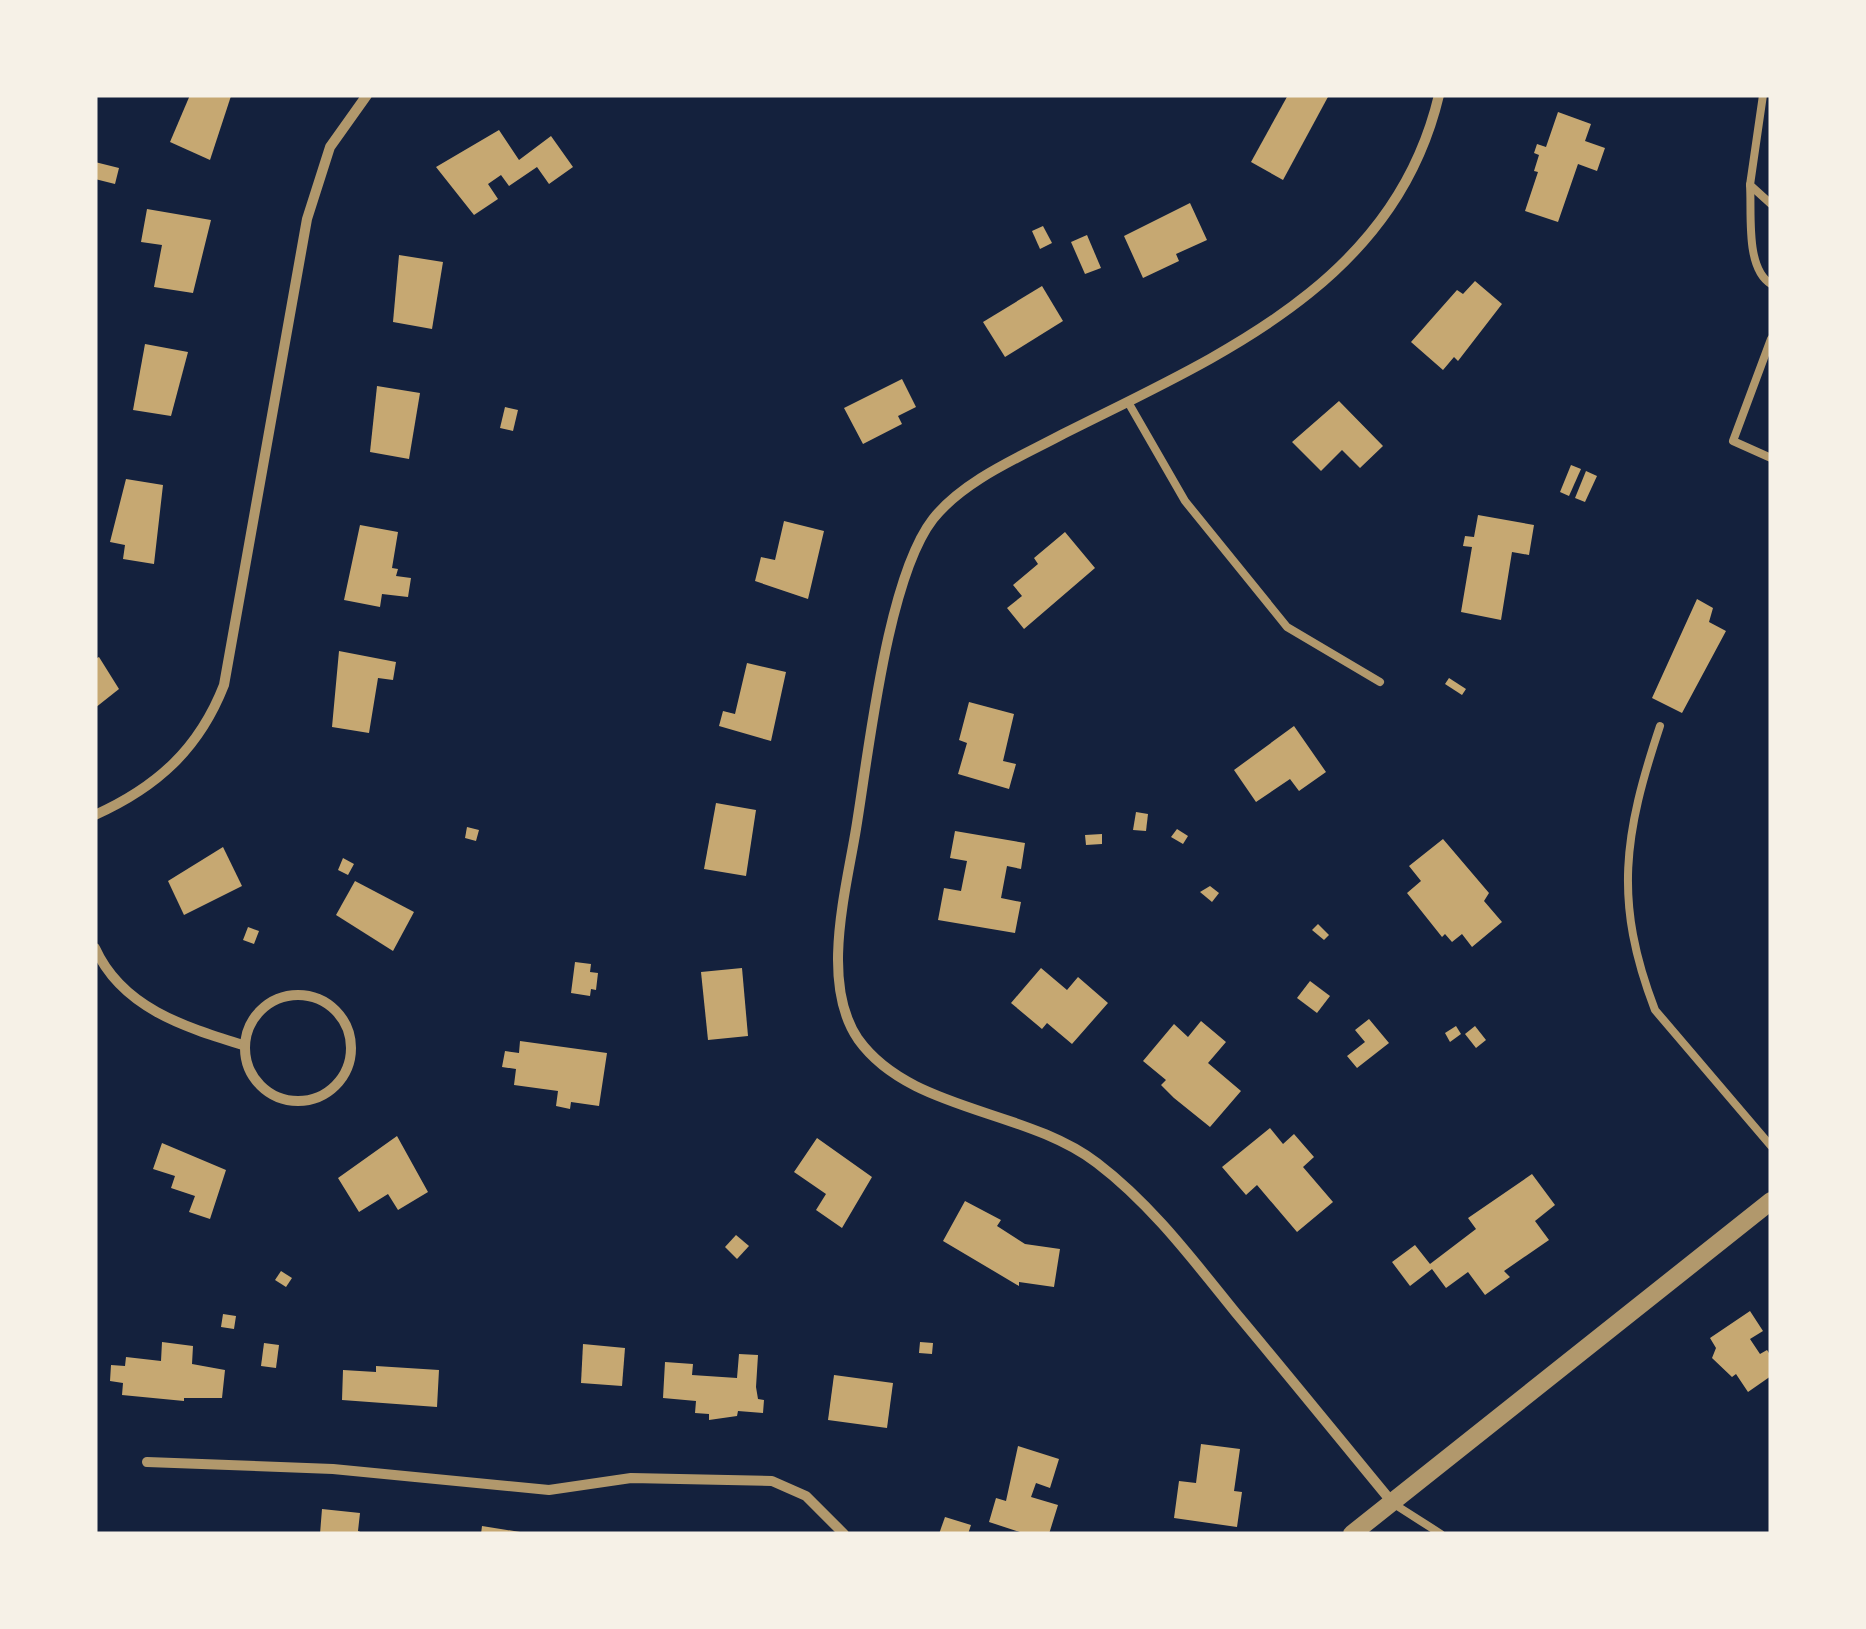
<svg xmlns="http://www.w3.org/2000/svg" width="1866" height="1629" font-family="'Archivo Narrow',sans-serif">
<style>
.building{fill:#c6a872}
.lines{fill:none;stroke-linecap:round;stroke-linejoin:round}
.service{stroke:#b1986c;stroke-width:8}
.minor{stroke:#b1986c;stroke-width:10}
.tertiary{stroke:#b1986c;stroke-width:18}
</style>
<rect width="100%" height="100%" fill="#14213d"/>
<g class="building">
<path d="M190,95L231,96L210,160L170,142Z"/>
<path d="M1288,95H1329L1283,180L1251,162Z"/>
<path d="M1558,112L1591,124L1585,141L1605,148L1597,171L1578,164L1558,222L1525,211L1538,172L1534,171L1539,155L1534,153L1537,144L1546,147Z"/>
<path d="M499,130L519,160L551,136L573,167L549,184L537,167L509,186L501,175L488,184L498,199L474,215L436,167Z"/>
<path d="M95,162L119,168L115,184L95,179Z"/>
<path d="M1190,203L1207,240L1176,254L1179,261L1143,278L1124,236Z"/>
<path d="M147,209L211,220L193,293L154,287L162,245L141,242Z"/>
<path d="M1043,226L1052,243L1040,249L1032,231Z"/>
<path d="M1087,235L1101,268L1085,274L1071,242Z"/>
<path d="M399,255L443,262L432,329L393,322Z"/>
<path d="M1475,281L1502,304L1458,361L1454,357L1443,370L1411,342L1457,290L1463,294Z"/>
<path d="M1042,286L1063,321L1005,357L983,322Z"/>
<path d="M145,344L188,352L171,416L133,410Z"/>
<path d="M902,379L916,407L898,416L902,424L863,444L844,408Z"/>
<path d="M377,386L420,393L409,459L370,452Z"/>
<path d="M1339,401L1383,446L1360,468L1342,450L1321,471L1292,442Z"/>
<path d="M505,407L518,410L513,431L500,428Z"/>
<path d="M1571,465L1581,469L1569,496L1560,492Z"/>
<path d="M1586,471L1597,476L1585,502L1575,498Z"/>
<path d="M126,479L163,485L154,564L123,559L125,545L110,542Z"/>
<path d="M1478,515L1534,525L1529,555L1512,552L1501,620L1461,612L1472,547L1463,546L1465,536L1474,537Z"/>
<path d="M784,521L824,531L808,599L755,581L761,557L775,560Z"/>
<path d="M360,525L398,532L392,568L398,569L396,576L411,578L408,597L382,594L380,607L344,600Z"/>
<path d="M1065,532L1095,568L1024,629L1007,608L1022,596L1013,585L1038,564L1034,558Z"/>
<path d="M1697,599L1713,608L1709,622L1726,631L1682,713L1652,698Z"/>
<path d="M339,651L396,662L393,680L378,678L369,733L332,727Z"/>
<path d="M99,657L119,689L95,708V659Z"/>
<path d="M747,663L786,672L771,741L719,726L723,711L735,714Z"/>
<path d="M1449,678L1466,689L1462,695L1445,684Z"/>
<path d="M969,702L1014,714L1003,761L1016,764L1009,789L958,774L967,743L959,740Z"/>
<path d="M1294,726L1326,772L1299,791L1290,779L1256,802L1234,770Z"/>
<path d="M716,803L756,810L746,876L704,869Z"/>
<path d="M1136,812L1148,814L1146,831L1133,830Z"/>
<path d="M467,827L479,830L476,841L465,838Z"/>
<path d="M1177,829L1188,836L1183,844L1171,837Z"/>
<path d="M955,831L1025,843L1021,869L1007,866L1001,898L1021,902L1015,933L938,920L944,888L961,891L967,861L950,858Z"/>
<path d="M1102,834V844L1086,845L1085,835Z"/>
<path d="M1443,839L1489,893L1484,901L1502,922L1472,947L1462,934L1452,942L1445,934L1442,937L1407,893L1421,881L1409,866Z"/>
<path d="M223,847L242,886L184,915L168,881Z"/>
<path d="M343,858L354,864L348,875L338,870Z"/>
<path d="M355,881L414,912L393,951L336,915Z"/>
<path d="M1210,886L1219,893L1212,902L1200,892Z"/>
<path d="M1318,924L1329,935L1324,940L1312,930Z"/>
<path d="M248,927L259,931L254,944L243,940Z"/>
<path d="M575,962L591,964L590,972L598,973L596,990L591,989L590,996L571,993Z"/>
<path d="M742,968L748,1036L708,1040L701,972Z"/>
<path d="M1041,968L1067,990L1078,977L1108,1003L1072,1044L1047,1023L1042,1029L1011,1003Z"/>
<path d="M1310,981L1330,996L1317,1013L1297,998Z"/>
<path d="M1369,1019L1389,1043L1357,1068L1347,1056L1365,1042L1355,1030Z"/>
<path d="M1201,1021L1226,1042L1208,1063L1241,1091L1210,1127L1174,1098L1161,1085L1166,1080L1143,1061L1174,1024L1188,1037Z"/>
<path d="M1456,1026L1461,1034L1450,1042L1445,1033Z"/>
<path d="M1475,1026L1486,1040L1476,1048L1465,1034Z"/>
<path d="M520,1041L607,1053L599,1106L571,1102L570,1109L556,1106L558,1091L514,1085L516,1069L502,1067L505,1051L519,1053Z"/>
<path d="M1270,1128L1283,1144L1294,1134L1314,1157L1303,1167L1333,1202L1297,1232L1257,1185L1246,1195L1222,1167Z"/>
<path d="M397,1136L428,1192L398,1210L388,1194L359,1212L338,1178Z"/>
<path d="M817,1138L872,1177L842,1228L816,1210L826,1194L794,1172Z"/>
<path d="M162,1143L226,1170L210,1219L189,1212L195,1196L171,1188L175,1176L153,1169Z"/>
<path d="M1532,1174L1555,1205L1535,1221L1549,1240L1504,1271L1510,1277L1485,1295L1468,1272L1446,1288L1432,1269L1410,1286L1392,1262L1415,1245L1430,1264L1476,1229L1468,1218Z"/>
<path d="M965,1201L1001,1220L997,1226L1025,1244L1060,1249L1054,1287L1019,1282V1286L943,1241Z"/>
<path d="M736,1235L749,1246L737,1259L725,1247Z"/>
<path d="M281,1271L292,1278L286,1287L275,1280Z"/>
<path d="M1750,1311L1763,1331L1750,1339L1760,1354L1767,1350L1771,1356V1376L1748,1392L1736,1374L1732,1377L1712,1358L1716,1348L1710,1338Z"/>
<path d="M223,1314L236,1316L234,1329L221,1327Z"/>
<path d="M162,1342L193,1346L192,1364L225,1370L222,1398H184V1401L122,1395L123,1383L110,1381L111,1365L125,1366L126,1357L161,1361Z"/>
<path d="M920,1342L933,1343L932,1354L919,1353Z"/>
<path d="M264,1343L279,1345L276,1368L261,1366Z"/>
<path d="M583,1344L625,1348L622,1386L581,1383Z"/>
<path d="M739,1354L758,1355L756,1387L758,1399L764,1400L763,1413L738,1411L737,1416L709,1420V1414L695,1413L696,1401L663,1398L665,1362L693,1364L692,1375L737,1378Z"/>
<path d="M376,1366L439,1370L437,1407L342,1400L343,1370L376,1372Z"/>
<path d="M834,1375L893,1383L887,1428L828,1420Z"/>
<path d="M1201,1444L1240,1449L1234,1491L1242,1492L1237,1527L1174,1518L1179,1481L1196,1483Z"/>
<path d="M1018,1446L1059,1459L1050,1488L1036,1483L1031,1497L1058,1505L1049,1534H1026L989,1522L996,1498L1006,1501Z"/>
<path d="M322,1509L360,1513L358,1531L365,1534H320Z"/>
<path d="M945,1517L971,1525L968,1534H939Z"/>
<path d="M482,1526L520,1532V1534H481Z"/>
</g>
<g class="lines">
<g class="service">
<path d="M1763,95L1750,185L1771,204"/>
<path d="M1750,185C1752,213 1745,268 1771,284"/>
<path d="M1771,339L1733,441L1771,458"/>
<path d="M1128,402L1185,501L1287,627L1380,682"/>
<path d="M1660,726C1624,834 1613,901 1655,1010L1771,1146"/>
<path d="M1394,1504L1441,1534"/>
</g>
<g class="minor">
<path d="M95,815C157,787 199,749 224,685L307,219L330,147L367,95"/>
<path d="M95,948C122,1008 185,1027 243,1045"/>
<circle cx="298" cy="1048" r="53"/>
<path d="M147,1462L333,1469L549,1490L631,1478L772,1481L806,1496L844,1534"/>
<path d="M1391,1501C1339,1438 1288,1375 1236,1313C1193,1260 1151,1204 1097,1163C1025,1108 910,1112 858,1039C820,983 846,891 856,829C869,751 887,578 933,519C964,480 1020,457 1063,434C1220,355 1394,284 1439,95"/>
</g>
<path class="tertiary" d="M1352,1534L1771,1201"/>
</g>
<rect width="1866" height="1629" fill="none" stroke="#f6f1e7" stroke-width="195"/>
</svg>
